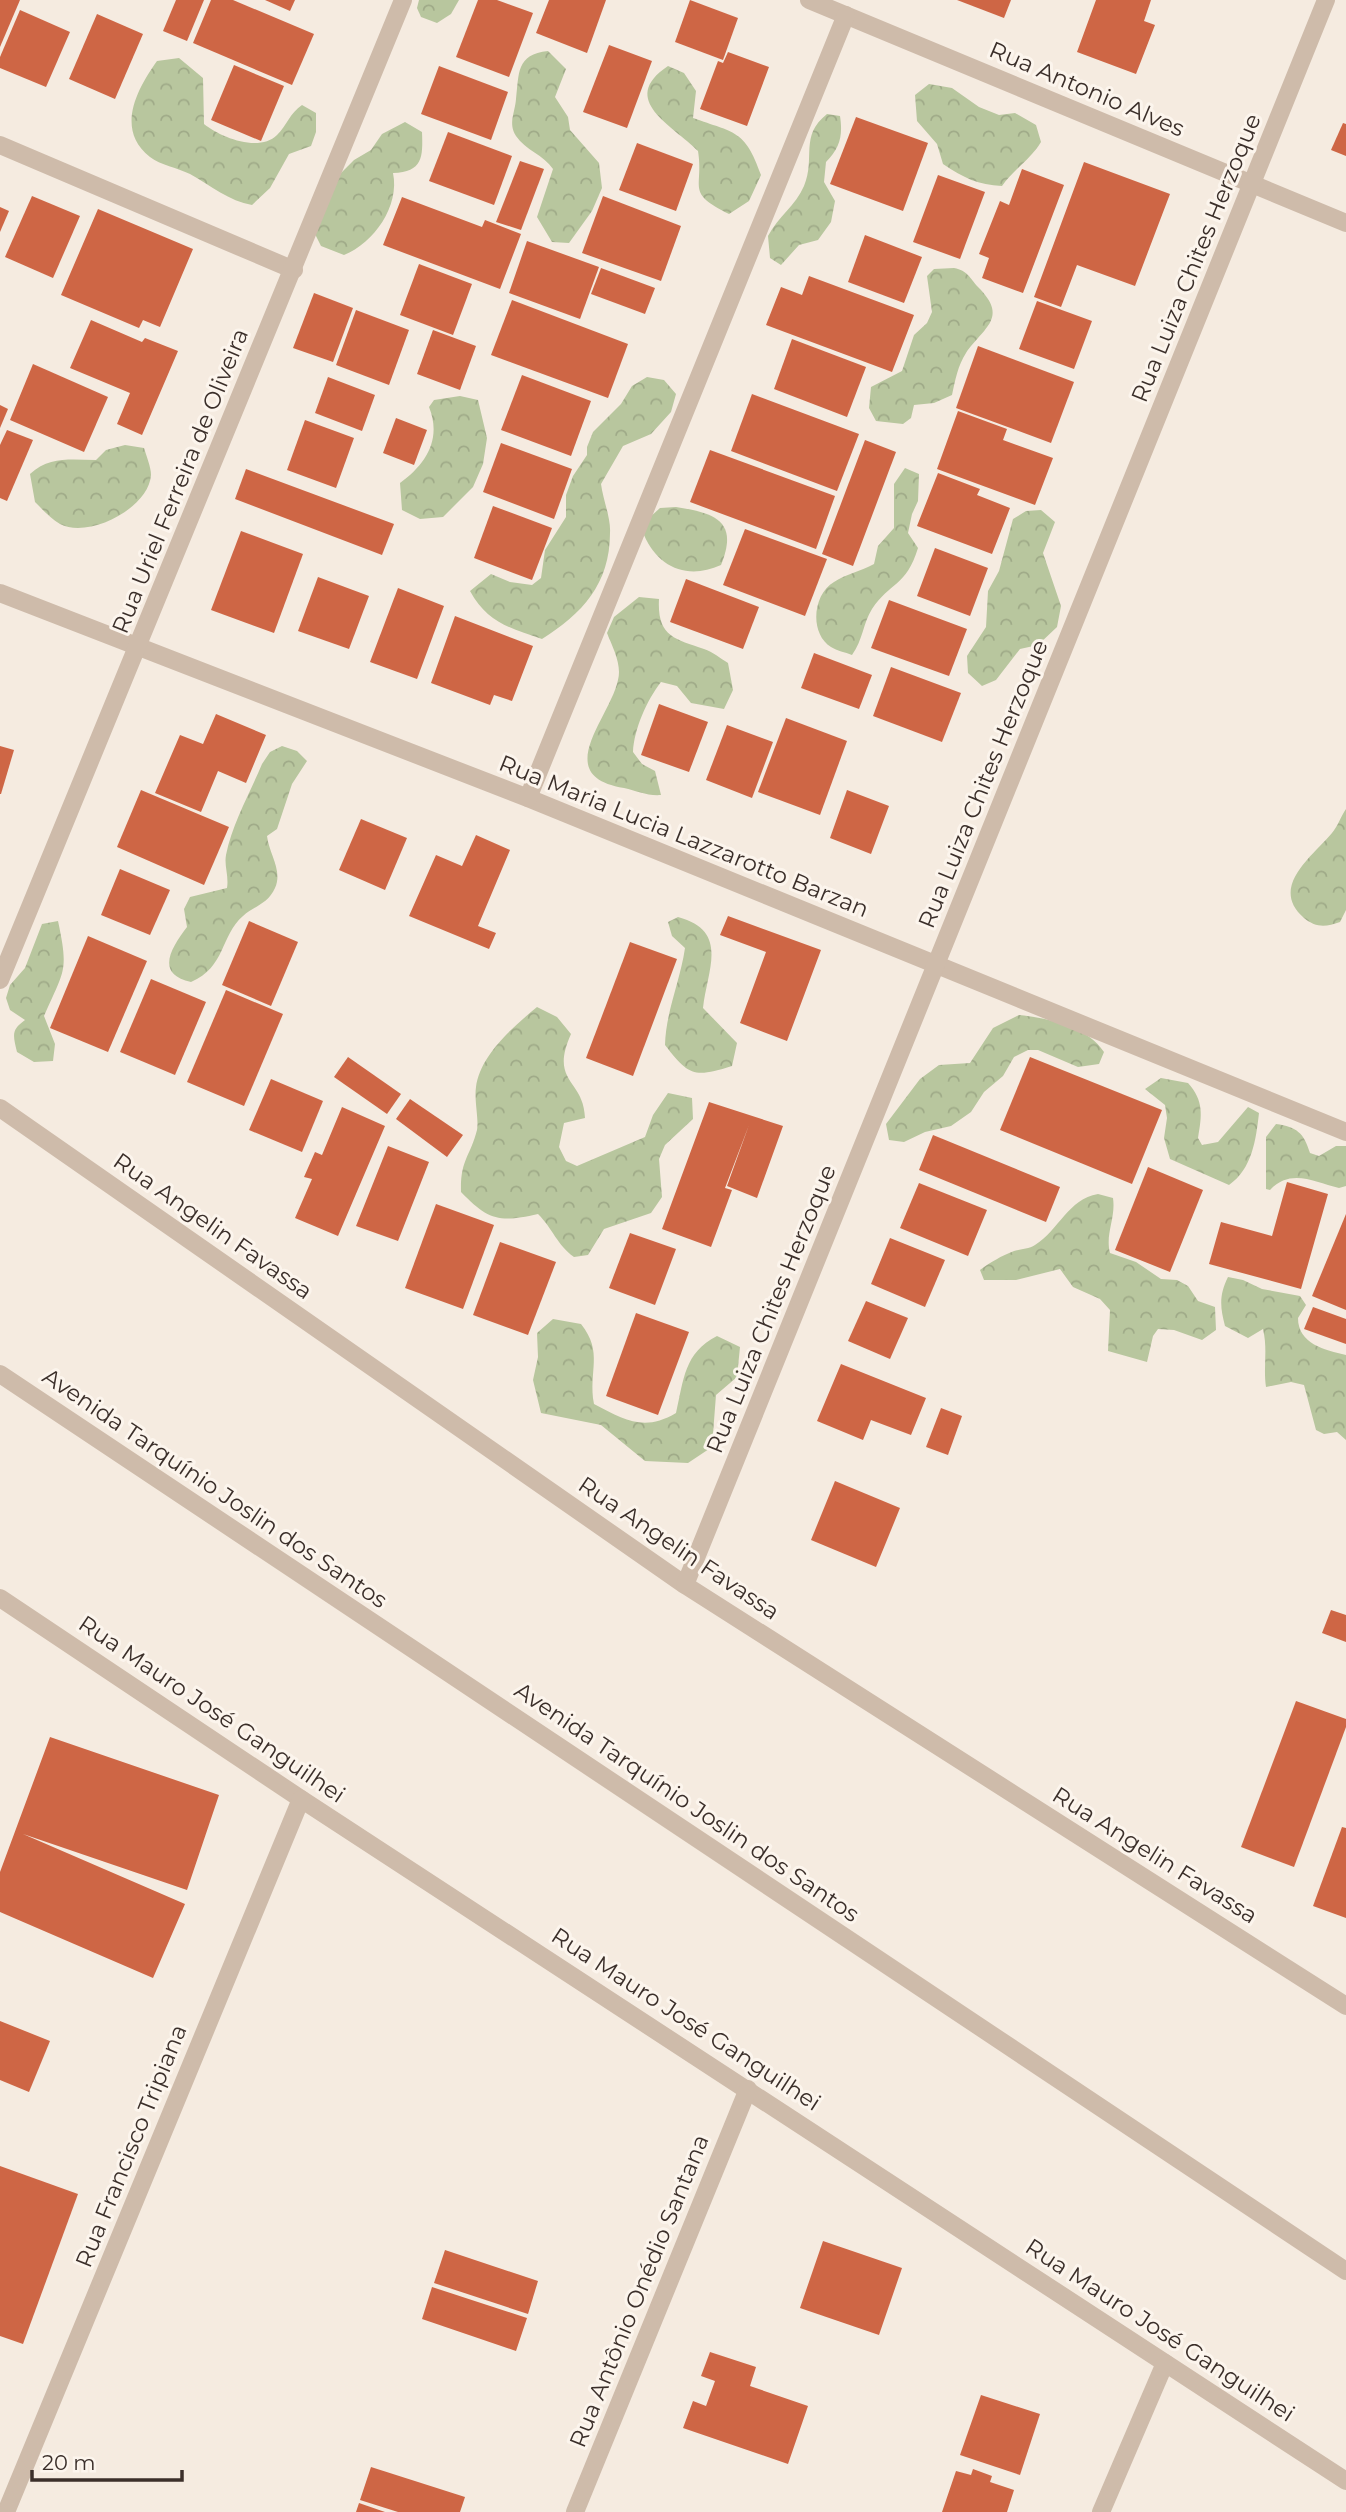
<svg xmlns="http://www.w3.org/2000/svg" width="1346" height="2512" font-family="Montserrat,sans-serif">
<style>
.forest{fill:url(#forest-crowns)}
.building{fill:#ce6645}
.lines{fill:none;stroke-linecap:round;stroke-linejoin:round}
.minor{stroke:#cebbaa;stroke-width:18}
.labels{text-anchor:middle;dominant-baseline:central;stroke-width:6;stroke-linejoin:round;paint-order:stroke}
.street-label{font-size:23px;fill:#3b2f2a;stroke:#fcf5ed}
</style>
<defs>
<pattern id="forest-crowns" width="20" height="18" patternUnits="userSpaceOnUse" patternTransform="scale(1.75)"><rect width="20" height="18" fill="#b8c69e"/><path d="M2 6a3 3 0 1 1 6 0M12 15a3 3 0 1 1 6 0" fill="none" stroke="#9faa88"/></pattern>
</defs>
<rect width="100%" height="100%" fill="#f5ebe0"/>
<g class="forest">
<path d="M419,0H459L451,14L437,23L421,17L417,8Z"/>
<path d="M548,51L566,69L555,97L568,117L570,130L599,163L602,188L592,211L569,243L552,242L537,217L553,169C544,155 525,150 516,136C508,123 515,113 516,99C519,74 516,54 548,51Z"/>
<path d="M179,58L203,78L204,124C220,137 259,153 277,135C287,125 290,113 302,105L316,113V132L311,146L289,154L270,188L252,205C229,201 211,186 190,174C178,168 160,165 150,157C115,130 137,89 157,61Z"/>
<path d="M668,66L684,73L696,91L693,118C734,133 745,129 761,175L749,201L729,214C685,192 704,189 698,151C674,126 617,100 668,66Z"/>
<path d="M929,84L952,88L979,107L999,115L1015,113L1036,125L1041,142C1031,159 1014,169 1002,186C978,185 964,178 943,164L937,144L917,121L915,95Z"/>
<path d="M827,114L840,116C843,136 840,148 826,162L824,182L835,201L831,222L818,240L799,245L781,265L770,258L768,236C778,217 796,205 804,186C816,158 799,136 827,114Z"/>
<path d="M405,122L422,132C423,157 423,172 393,173C400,206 374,243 344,255L321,246L313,230L341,173L354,160L371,150L382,134Z"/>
<path d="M954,268C968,271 969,277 978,287C1009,318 984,327 966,353C958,365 955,381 952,395L934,403L914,405L911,418L903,424L876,421L869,408L871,387L902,371L914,335L927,323L932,312L927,276L934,269Z"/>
<path d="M647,377L664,380L676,394L671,412L651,434L623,446L601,484C603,500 611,518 610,533C610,584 582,614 542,639C509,628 487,622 470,591L491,574L510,582L532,585L541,578L545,550L566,517V495L573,476L587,455V447L593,432L621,404L632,386Z"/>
<path d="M460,396L478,400L487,438L483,464L473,487L443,517L420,519L402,510L400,483C426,464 442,439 429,407L434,400Z"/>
<path d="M125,445L144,448C146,455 151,467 151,475C149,508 89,539 60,524C51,519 42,509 35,502L30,474C50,456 71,460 96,460L106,450Z"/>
<path d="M905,468L919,474L918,501L912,514L908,533L918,548C906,587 890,582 872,609C863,623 863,640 852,655C845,652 837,651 831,647C809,633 813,594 834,582C846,574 861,571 874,564L878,546L894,528V484Z"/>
<path d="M676,507C715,513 739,521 721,565C688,580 658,568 644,535L649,518L660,508Z"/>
<path d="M1041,510L1055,522L1043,553L1061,606L1057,627L1038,645L1020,649L996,680L982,686L968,673L967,656L986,627L988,591L999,571L1013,519L1026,511Z"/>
<path d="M639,597L659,599C657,636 674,639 704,649C713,652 720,658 728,663L733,690L724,709L691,703L677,686L661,682C647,700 634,729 633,752L642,764L655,771L661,795C647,796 637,791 624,788C550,776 610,718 618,680C622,665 613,648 607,633L614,617Z"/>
<path d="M282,746L297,751L307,761L292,784L277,829L267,836C269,854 283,870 275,888C268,904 254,906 243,916C220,936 226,967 191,982C154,974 172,947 187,927L184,909L190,897L227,888C229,876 224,866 226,855C232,824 250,793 262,764L270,752Z"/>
<path d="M1346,809V910L1340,922C1326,927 1316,928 1304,918C1268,887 1314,855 1332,833C1338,826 1341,816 1346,809Z"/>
<path d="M678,917C730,931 707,970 703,1008L737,1043L732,1066C694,1078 689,1076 665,1045C666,1011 680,982 685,948L672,936L668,922Z"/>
<path d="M58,921C69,972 64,970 44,1016L55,1044L53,1061L34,1062L17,1052C13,1035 11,1030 25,1020L10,1010L6,998L10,985L25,968L42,924Z"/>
<path d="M537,1007L557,1017L571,1034C549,1083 584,1079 585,1118L564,1123L559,1147L566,1161L577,1166L645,1137L653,1115L668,1093L692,1098L693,1119L665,1145L659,1159L662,1197L651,1213L604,1229L588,1255L574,1257C557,1245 553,1229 538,1214C499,1223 488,1220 461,1192C460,1160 470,1157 477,1130C479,1120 474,1100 476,1087C480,1055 513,1027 537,1007Z"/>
<path d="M1019,1015C1048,1018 1088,1027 1104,1052L1099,1064L1078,1067L1038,1050H1028L1014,1057L1003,1076L984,1092L971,1112L951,1126L925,1132L904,1142L889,1140L886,1124L920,1079L939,1065L970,1063L993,1028Z"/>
<path d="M1161,1078L1188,1083C1204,1101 1202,1115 1198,1138L1202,1145L1218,1142L1248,1107L1259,1113C1256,1140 1252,1169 1229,1185L1170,1159L1164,1138L1167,1118L1165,1105L1145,1089Z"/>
<path d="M1276,1124C1297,1127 1304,1133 1310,1153L1319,1156L1336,1146H1346V1186L1339,1188C1314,1182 1291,1168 1270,1190L1266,1189V1137Z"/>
<path d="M1098,1194L1113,1198C1116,1218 1105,1234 1110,1253L1136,1262L1161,1279L1177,1280L1188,1286L1198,1301L1215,1307L1216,1330L1202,1340L1174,1330L1158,1329L1153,1336L1147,1362L1108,1351L1110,1310L1100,1299L1073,1287L1060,1269L1016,1280H984L980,1270C991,1262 1001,1256 1014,1251C1020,1249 1029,1249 1035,1245C1059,1230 1068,1199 1098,1194Z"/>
<path d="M1228,1277L1243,1280L1262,1289L1300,1296L1306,1305L1298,1318C1298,1344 1325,1350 1346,1355V1440L1337,1432L1324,1434L1316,1430L1304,1385L1291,1382L1266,1387C1263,1367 1268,1350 1263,1329L1248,1338L1225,1326C1220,1307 1219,1295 1228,1277Z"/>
<path d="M553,1319L581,1324C604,1353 588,1371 594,1404C625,1420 644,1432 676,1413C684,1379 684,1353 717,1336L740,1347L737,1377L716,1395L712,1447L688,1463L645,1461L601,1425L541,1413L533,1380L538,1357L537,1333Z"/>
</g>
<g class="building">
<path d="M0,0H20L0,47Z"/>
<path d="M176,0H204L187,41L163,31Z"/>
<path d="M211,0H233L314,34L292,85L193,43Z"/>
<path d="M265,0H295L290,11Z"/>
<path d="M478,0H497L533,13L509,77L456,57Z"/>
<path d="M549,0H606L587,53L536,33Z"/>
<path d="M690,0L738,18L723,60L675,42Z"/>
<path d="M957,0H1011L1004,18Z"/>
<path d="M1096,0H1151L1144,21L1155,25L1136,74L1077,52Z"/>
<path d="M20,10L70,32L46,87L0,68V57Z"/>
<path d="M97,14L143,34L115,99L69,79Z"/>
<path d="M609,45L652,61L627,128L583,112Z"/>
<path d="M728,52L769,67L747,126L700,109L718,61L723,63Z"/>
<path d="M234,65L284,86L261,141L211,120Z"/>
<path d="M439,66L508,92L491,140L421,114Z"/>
<path d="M856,117L928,143L903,211L830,184Z"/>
<path d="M1343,123L1346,124V156L1331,150Z"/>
<path d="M448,132L512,156L494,205L429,181Z"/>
<path d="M637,143L693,164L676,211L619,190Z"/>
<path d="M520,161L544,169L521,230L496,222Z"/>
<path d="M1084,162L1170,194L1135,286L1077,265L1061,307L1034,297Z"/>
<path d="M1022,169L1064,185L1023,293L982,278L989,258L979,254L1000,201L1009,205Z"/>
<path d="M938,175L985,192L960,259L913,242Z"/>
<path d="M32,196L80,216L53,278L5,257Z"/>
<path d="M603,196L681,226L661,281L582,253Z"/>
<path d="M402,197L482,227L485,220L521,234L500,289L383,245Z"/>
<path d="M0,207L9,211L0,232Z"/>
<path d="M98,209L193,249L160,327L143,320L139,328L61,295Z"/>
<path d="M865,235L922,257L904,303L848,282Z"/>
<path d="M527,241L599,267L580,319L509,293Z"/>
<path d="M419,264L472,284L453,335L400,315Z"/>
<path d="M601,268L655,288L645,314L591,294Z"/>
<path d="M809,276L914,315L892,372L766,325L781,287L802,295Z"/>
<path d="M314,293L353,308L333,362L293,348Z"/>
<path d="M512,300L628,344L608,398L491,355Z"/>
<path d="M1037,301L1092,321L1074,369L1019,349Z"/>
<path d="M356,310L409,330L389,385L336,365Z"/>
<path d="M91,320L142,342L145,338L178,351L142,435L117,424L130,393L70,368Z"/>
<path d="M433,330L476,346L460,390L417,374Z"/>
<path d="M792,339L866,367L847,417L774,389Z"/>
<path d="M978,346L1074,382L1051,443L956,408Z"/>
<path d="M33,364L108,397L84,452L10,420Z"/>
<path d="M522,375L591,401L571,456L501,430Z"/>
<path d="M328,377L375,395L362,431L315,413Z"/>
<path d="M752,394L859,434L837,491L731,451Z"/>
<path d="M0,405L8,409L0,428Z"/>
<path d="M958,411L1007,429L1003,440L1053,458L1035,505L937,469Z"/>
<path d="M396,418L427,430L414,465L383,453Z"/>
<path d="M305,420L354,438L336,488L287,470Z"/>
<path d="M7,430L33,440L7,501L0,498V445Z"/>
<path d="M865,440L896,452L853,566L822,554Z"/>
<path d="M501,443L572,469L554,519L483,492Z"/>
<path d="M710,450L835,496L816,549L690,502Z"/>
<path d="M246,469L394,524L382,555L235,499Z"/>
<path d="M938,473L980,489L977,495L1010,508L992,554L917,526Z"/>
<path d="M493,506L552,528L532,580L474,558Z"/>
<path d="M745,529L827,559L805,616L723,585Z"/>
<path d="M241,531L303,554L274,633L211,610Z"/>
<path d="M935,548L988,568L970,616L917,596Z"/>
<path d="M318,577L369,596L349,649L298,631Z"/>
<path d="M686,579L759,607L743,649L670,622Z"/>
<path d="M398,588L444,606L417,679L370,662Z"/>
<path d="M889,600L967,629L949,676L871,648Z"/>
<path d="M455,616L533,646L512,701L494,695L490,705L431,683Z"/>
<path d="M814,653L872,675L859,709L801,688Z"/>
<path d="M891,667L961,693L942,742L873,716Z"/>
<path d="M659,704L708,722L689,772L641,755Z"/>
<path d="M216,714L266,735L246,783L218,771L201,812L155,793L180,735L203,744Z"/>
<path d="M786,718L847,741L820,815L758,792Z"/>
<path d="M727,725L773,742L752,798L706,780Z"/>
<path d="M0,746L14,750L1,794H0Z"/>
<path d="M141,790L229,827L204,885L117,847Z"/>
<path d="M847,790L889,806L871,854L830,838Z"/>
<path d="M361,819L407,838L385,890L339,870Z"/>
<path d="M476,835L510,850L478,926L496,933L489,949L409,916L436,855L462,866Z"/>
<path d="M120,869L170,890L150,935L101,915Z"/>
<path d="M728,916L821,950L787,1041L740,1023L766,952L720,935Z"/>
<path d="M249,921L298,942L271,1006L222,985Z"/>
<path d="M88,936L147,961L108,1052L50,1028Z"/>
<path d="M630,942L677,959L633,1076L586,1058Z"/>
<path d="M151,979L206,1002L175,1075L120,1052Z"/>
<path d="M226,990L283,1014L244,1106L187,1082Z"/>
<path d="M348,1057L401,1094L387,1114L334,1077Z"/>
<path d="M1030,1057L1162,1110L1132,1184L1000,1130Z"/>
<path d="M271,1079L323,1101L302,1152L249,1130Z"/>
<path d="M410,1099L463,1135L447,1157L396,1119Z"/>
<path d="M709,1102L783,1126L757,1198L727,1186L749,1125L725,1188L732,1190L711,1247L662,1229Z"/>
<path d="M342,1107L385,1126L338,1236L295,1218L312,1179L304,1177L315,1152L322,1155Z"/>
<path d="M933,1135L1060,1187L1046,1222L919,1170Z"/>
<path d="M388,1146L429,1162L398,1241L356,1226Z"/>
<path d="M1148,1167L1203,1190L1170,1272L1115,1250Z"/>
<path d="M1287,1182L1328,1194L1301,1289L1209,1264L1221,1222L1272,1236Z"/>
<path d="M919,1183L987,1210L968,1256L900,1228Z"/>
<path d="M436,1204L494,1225L463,1309L405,1288Z"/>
<path d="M1346,1214V1310L1312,1296Z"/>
<path d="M630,1233L676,1249L655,1305L609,1288Z"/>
<path d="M890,1238L945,1260L925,1307L871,1284Z"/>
<path d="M500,1242L556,1262L528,1335L473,1315Z"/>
<path d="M866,1301L908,1318L890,1359L848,1341Z"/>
<path d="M1313,1307L1346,1319V1344L1304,1329Z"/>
<path d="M636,1313L689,1332L658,1415L606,1396Z"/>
<path d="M841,1364L926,1398L911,1435L871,1420L863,1440L817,1421Z"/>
<path d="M941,1408L962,1416L948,1455L926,1447Z"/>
<path d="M835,1481L900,1508L876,1567L811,1540Z"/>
<path d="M1331,1610L1346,1615V1642L1322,1633Z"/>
<path d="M1296,1701L1346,1719V1727L1294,1867L1241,1847Z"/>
<path d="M50,1737L219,1795L187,1890L23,1834L185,1904L153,1978L0,1912V1872Z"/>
<path d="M1342,1827L1346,1828V1918L1313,1906Z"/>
<path d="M0,2021L50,2041L29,2092L0,2080Z"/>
<path d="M0,2166L78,2194L23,2344L0,2336Z"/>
<path d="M823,2241L902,2268L879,2335L800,2308Z"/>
<path d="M445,2250L538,2281L528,2314L434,2283Z"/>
<path d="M432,2287L527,2318L516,2351L422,2319Z"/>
<path d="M710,2352L756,2367L750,2386L808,2406L788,2464L683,2428L693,2401L706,2406L715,2381L701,2376Z"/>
<path d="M981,2395L1040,2414L1020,2475L960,2455Z"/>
<path d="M371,2467L465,2497L460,2512H398L360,2500Z"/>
<path d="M973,2469L992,2476L990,2482L1014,2490L1007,2512H942L956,2471L971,2475Z"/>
<path d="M359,2503L385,2512H356Z"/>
</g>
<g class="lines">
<g class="minor">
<path d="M809,0L1346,223"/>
<path d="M0,145L294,270"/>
<path d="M0,593L528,798L1346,1132"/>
<path d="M528,798L846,15"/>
<path d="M0,980L403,0"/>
<path d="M0,1108L685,1585L1346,2006"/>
<path d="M0,1374L1346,2271"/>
<path d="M685,1585L1326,0"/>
<path d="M0,1598L301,1799L1346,2481"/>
<path d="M6,2512L301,1799"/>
<path d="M575,2512L748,2089"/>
<path d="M1101,2512L1165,2363"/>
</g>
</g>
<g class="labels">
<g class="street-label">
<text transform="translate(1087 89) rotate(23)">Rua Antonio Alves</text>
<text transform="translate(1196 258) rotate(-68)">Rua Luiza Chites Herzoque</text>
<text transform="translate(180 481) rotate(-68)">Rua Uriel Ferreira de Oliveira</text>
<text transform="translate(983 784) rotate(-68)">Rua Luiza Chites Herzoque</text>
<text transform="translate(684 836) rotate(22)">Rua Maria Lucia Lazzarotto Barzan</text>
<text transform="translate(213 1226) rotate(35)">Rua Angelin Favassa</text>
<text transform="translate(771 1309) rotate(-68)">Rua Luiza Chites Herzoque</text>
<text transform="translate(215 1488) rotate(34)">Avenida Tarquínio Joslin dos Santos</text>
<text transform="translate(679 1548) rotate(34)">Rua Angelin Favassa</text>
<text transform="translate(212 1709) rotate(34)">Rua Mauro José Ganguilhei</text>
<text transform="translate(687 1802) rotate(34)">Avenida Tarquínio Joslin dos Santos</text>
<text transform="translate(1155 1855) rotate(32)">Rua Angelin Favassa</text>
<text transform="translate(686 2019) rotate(33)">Rua Mauro José Ganguilhei</text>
<text transform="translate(131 2146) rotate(-68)">Rua Francisco Tripiana</text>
<text transform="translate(639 2291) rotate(-68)">Rua Antônio Onédio Santana</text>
<text transform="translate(1160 2330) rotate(33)">Rua Mauro José Ganguilhei</text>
</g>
</g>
<path d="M32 2470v10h150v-10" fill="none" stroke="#3b2f2a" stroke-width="3.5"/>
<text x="42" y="2470" font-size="21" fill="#3b2f2a" stroke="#fcf5ed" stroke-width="5" paint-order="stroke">20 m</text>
</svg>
